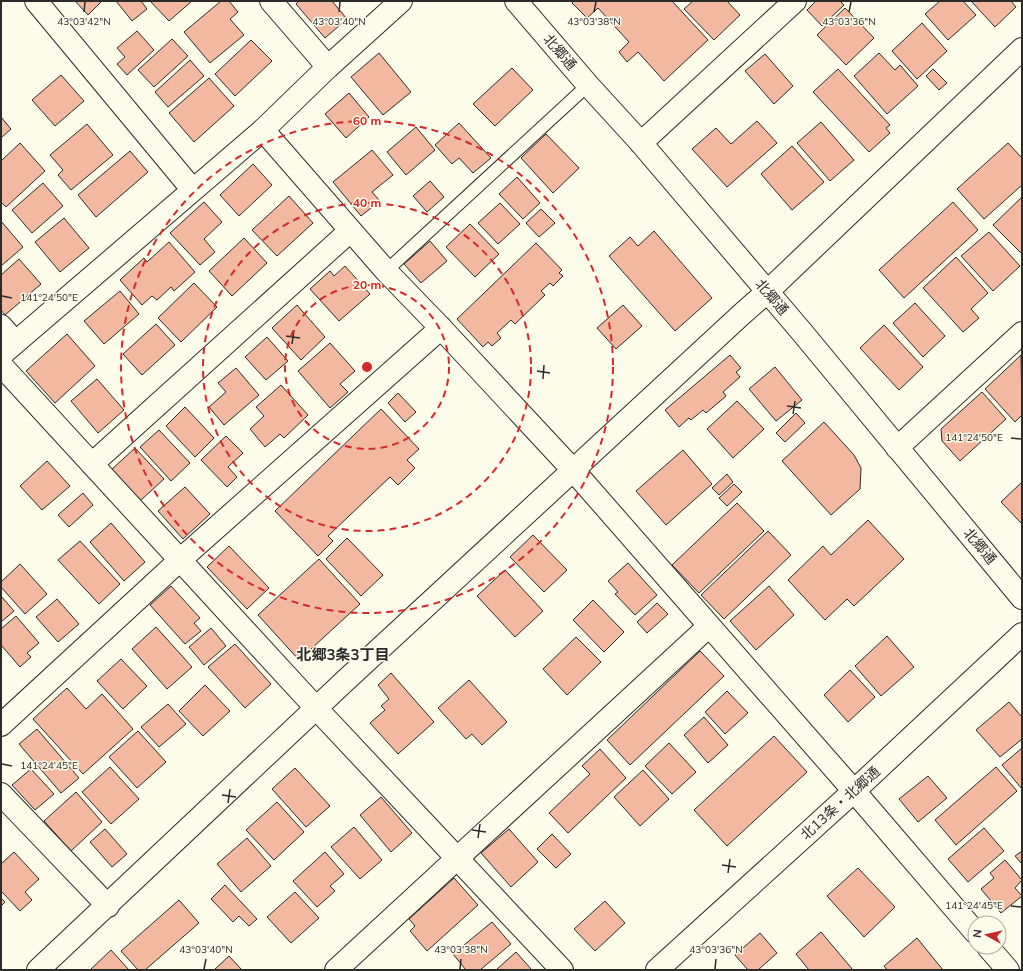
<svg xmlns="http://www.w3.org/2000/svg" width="1023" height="971" font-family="Mulish,'Noto Sans JP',sans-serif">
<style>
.building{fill:#f2b8a0;stroke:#2b2b2b}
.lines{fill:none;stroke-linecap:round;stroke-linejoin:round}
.service-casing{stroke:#2b2b2b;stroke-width:14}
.minor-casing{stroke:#2b2b2b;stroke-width:24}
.tertiary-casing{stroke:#2b2b2b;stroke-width:24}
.secondary-casing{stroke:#2b2b2b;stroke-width:24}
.service{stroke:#fdfbea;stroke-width:12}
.minor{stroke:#fdfbea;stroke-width:22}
.tertiary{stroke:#fdfbea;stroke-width:22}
.secondary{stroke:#fdfbea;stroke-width:22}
.ticks{fill:none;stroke:#2b2b2b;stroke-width:1.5}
.ring{fill:none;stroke:#d62828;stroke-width:2;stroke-dasharray:7 5}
.labels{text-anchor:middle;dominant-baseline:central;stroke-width:3;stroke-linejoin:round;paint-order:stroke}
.street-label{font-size:14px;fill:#2b2b2b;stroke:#fdfbea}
.neighbourhood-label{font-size:15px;font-weight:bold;fill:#2b2b2b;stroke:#fdfbea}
.ticks-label{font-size:10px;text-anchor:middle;fill:#2b2b2b;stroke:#fdfbea;stroke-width:3;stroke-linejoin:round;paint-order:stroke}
.centre{fill:#d62828;stroke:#fdfbea;stroke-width:2}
.ring-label{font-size:12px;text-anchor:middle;font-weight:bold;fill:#d62828;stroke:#fdfbea;stroke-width:3;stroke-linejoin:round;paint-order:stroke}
</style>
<rect width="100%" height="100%" fill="#fdfbea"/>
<g class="building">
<path d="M75,1H102L88,15Z"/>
<path d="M116,1H141L147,9L132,21Z"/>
<path d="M150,1H192L169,21Z"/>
<path d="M221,1H229L238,12L230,19L244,35L210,63L184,32Z"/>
<path d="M299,1H332L347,19L325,38L296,4Z"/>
<path d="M574,1H672L708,40L664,81L638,52L627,62L619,52L629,42L598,8L587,18L572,3Z"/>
<path d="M693,1H727L740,15L714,40L684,9Z"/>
<path d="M816,1H840L844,5L822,26L807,10Z"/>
<path d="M940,1H963L976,15L948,40L925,14Z"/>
<path d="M971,1H1011L1016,7L995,27Z"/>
<path d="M845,8L874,38L846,65L817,35Z"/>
<path d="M922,23L947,51L917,79L892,51Z"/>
<path d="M137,31L154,50L127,75L117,64L125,57L117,48Z"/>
<path d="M172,39L188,56L154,87L138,70Z"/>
<path d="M251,40L272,61L235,96L215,74Z"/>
<path d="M379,53L411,92L383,115L351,77Z"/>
<path d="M879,53L895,70L900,65L918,86L887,114L854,76Z"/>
<path d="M765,54L793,86L774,104L745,71Z"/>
<path d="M190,60L204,76L168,107L155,92Z"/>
<path d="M512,68L533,90L495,126L473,104Z"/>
<path d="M838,69L890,125L886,128L890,133L869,152L813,92Z"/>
<path d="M933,69L947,83L939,90L926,76Z"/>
<path d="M61,75L84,101L55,126L32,100Z"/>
<path d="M209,78L234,106L194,142L169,113Z"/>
<path d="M349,93L369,117L346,138L325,114Z"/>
<path d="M1,117L11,129L1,138Z"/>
<path d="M757,121L777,143L727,187L692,149L716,128L731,144Z"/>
<path d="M821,122L854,160L830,181L797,143Z"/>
<path d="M459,123L491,158L473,173L459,158L452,164L435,145Z"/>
<path d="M87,124L113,155L71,190L58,175L63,170L50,155Z"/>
<path d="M416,127L435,150L406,175L387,152Z"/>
<path d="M546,134L579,168L553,193L521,158Z"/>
<path d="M20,143L45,171L6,207L1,202V161Z"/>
<path d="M1008,143L1022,158V185L984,219L957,189Z"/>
<path d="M792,146L824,182L792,210L761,174Z"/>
<path d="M372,150L393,175L372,192L380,201L361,216L333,182Z"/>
<path d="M130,151L148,172L96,217L78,195Z"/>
<path d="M253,164L272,185L239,216L220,195Z"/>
<path d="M517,177L540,203L523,219L499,194Z"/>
<path d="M430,181L444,197L427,212L413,196Z"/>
<path d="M43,183L63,206L32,233L12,210Z"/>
<path d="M289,196L313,223L277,256L252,230Z"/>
<path d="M1022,197V254L993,225Z"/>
<path d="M204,202L222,222L204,239L215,252L200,265L170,233Z"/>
<path d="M953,202L978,230L904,298L879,270Z"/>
<path d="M500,203L520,224L498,244L478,223Z"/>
<path d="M541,209L555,223L539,237L526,223Z"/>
<path d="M64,218L89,248L60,272L35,242Z"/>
<path d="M1,221L23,247L1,266Z"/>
<path d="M470,224L499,254L475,277L446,247Z"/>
<path d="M654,231L712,298L675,331L609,256L630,237L638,246Z"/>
<path d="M989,232L1020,266L993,291L961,256Z"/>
<path d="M244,238L267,263L232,296L209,271Z"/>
<path d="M430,241L447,261L421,283L404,264Z"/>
<path d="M169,242L195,272L174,291L171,287L157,300L152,296L142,305L120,280L144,258L147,262Z"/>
<path d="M536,243L562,270L559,273L563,276L553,286L550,283L541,291L545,295L515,324L511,320L497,333L501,338L492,346L488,342L483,347L457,319Z"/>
<path d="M956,257L988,293L971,309L979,318L963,332L923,288Z"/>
<path d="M19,259L41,284L5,315L1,310V275Z"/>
<path d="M345,266L370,294L339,321L310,289L330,271L334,276Z"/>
<path d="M194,283L217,307L181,342L158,318Z"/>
<path d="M120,291L139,314L104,344L84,321Z"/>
<path d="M915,303L945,336L923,357L893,323Z"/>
<path d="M297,305L325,337L301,360L272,328Z"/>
<path d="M623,305L642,326L616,349L597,328Z"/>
<path d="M156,324L175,345L142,375L123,354Z"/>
<path d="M884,325L923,367L899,390L860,348Z"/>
<path d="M67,334L95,366L55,403L26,371Z"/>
<path d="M267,337L288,361L266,380L245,357Z"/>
<path d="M330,343L355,371L340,384L348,392L330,408L298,371Z"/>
<path d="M730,355L741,368L736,372L740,377L723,392L726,396L706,413L703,410L691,420L689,418L679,427L665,410Z"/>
<path d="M1021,355L1022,415L1015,422L985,389Z"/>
<path d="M775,367L802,400L776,421L749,389Z"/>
<path d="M236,368L259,395L224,425L209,407L226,392L218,383Z"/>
<path d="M97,379L124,410L98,433L71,401Z"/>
<path d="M281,385L308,415L284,438L280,434L265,447L250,429L264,416L256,407Z"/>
<path d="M982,392L1006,419L960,461L942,441L941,429Z"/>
<path d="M398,393L416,412L405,422L388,403Z"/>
<path d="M737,401L764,429L733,458L707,429Z"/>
<path d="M185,407L214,438L195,457L166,426Z"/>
<path d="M381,409L419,449L407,460L415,468L398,485L390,477L328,536L333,541L318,556L275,511Z"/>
<path d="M796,413L805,423L785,442L776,433Z"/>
<path d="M824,422L854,455L861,468L860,489L831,515L782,461Z"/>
<path d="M159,430L190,463L171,481L140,447Z"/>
<path d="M226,436L243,453L228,467L237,477L227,487L201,460Z"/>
<path d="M135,448L164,479L140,501L111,470Z"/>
<path d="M683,450L712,484L666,525L636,491Z"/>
<path d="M47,461L70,486L42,510L20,486Z"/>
<path d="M727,474L733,482L719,495L712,488Z"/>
<path d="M1022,482V524L1001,502Z"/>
<path d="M734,484L742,492L727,506L719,498Z"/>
<path d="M185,487L210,514L183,539L158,511Z"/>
<path d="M83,493L93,505L69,527L58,515Z"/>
<path d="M737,503L764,531L699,593L672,565Z"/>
<path d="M868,520L904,559L854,606L847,599L825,620L788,580L823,546L831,555Z"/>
<path d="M111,523L145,562L124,581L90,542Z"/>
<path d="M768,531L791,555L724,619L701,595Z"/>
<path d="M533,535L567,570L544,592L510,557Z"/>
<path d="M347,538L383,575L361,596L326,559Z"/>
<path d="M80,541L120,584L99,604L58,560Z"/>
<path d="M229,546L269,588L247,609L207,567Z"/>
<path d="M319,559L360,604L299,660L258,615Z"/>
<path d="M628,563L657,595L635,615L615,594L618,592L608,581Z"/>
<path d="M20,564L47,594L25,614L1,587V582Z"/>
<path d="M505,570L543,611L515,637L477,596Z"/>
<path d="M171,586L200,618L194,623L201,631L185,644L150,605Z"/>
<path d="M769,586L794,615L756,650L730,621Z"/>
<path d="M1,596L14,611L1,622Z"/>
<path d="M57,599L79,624L58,642L36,617Z"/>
<path d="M593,600L624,632L604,652L573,620Z"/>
<path d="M657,603L668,614L647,633L637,622Z"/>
<path d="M16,616L39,643L27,653L31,657L20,667L1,645V629Z"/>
<path d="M156,627L192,667L167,689L132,649Z"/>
<path d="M211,628L226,646L204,665L189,647Z"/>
<path d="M887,636L914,667L881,696L855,666Z"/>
<path d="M576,637L601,662L567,695L543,669Z"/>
<path d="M235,644L271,684L245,708L208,667Z"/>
<path d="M700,651L724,676L630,765L607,740Z"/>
<path d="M121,659L147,686L123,709L97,681Z"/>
<path d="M850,670L875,697L848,722L824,695Z"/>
<path d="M391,673L434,722L398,754L370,723L385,710L381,706L389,699L378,685Z"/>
<path d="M469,680L507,722L482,745L472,734L466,739L438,708Z"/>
<path d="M205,685L230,711L203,736L179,711Z"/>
<path d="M67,688L86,709L102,694L133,729L83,774L33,719Z"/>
<path d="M727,691L748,713L725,734L705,712Z"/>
<path d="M1009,702L1022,717V739L1000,757L976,730Z"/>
<path d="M168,704L186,724L159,747L141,727Z"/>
<path d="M704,717L728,745L708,763L684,735Z"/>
<path d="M37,729L79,778L61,793L19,744Z"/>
<path d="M138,731L166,762L137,788L109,757Z"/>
<path d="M774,736L807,772L727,846L694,810Z"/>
<path d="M669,743L696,772L672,794L645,766Z"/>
<path d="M1022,748V789L1002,765Z"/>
<path d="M600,749L626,778L568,833L549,813L590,774L582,766Z"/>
<path d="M110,767L139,799L111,824L82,792Z"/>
<path d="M996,767L1017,791L956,845L935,820Z"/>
<path d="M295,768L330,806L306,827L272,789Z"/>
<path d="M31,769L54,794L35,810L12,785Z"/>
<path d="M643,770L669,799L640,826L614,797Z"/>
<path d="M928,776L947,798L918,822L899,799Z"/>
<path d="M76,792L102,822L71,851L44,821Z"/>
<path d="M381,797L412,833L391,852L360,815Z"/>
<path d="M277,802L304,832L274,860L246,830Z"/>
<path d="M354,827L382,860L360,879L331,847Z"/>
<path d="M984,828L1004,851L968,882L948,859Z"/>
<path d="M105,829L127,854L112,867L90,842Z"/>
<path d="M509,829L538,862L511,887L481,853Z"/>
<path d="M552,834L571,854L556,868L537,849Z"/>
<path d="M247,838L271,866L241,892L217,864Z"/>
<path d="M1022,851V864L1015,856Z"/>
<path d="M14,852L39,879L25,892L32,900L20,911L1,891V864Z"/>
<path d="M325,852L344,874L330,886L335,891L317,907L293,881Z"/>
<path d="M1005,860L1022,880L1015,888L1022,896L1001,913L981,889L994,878L990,873Z"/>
<path d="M858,868L895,907L864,937L827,896Z"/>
<path d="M454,878L478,905L427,951L410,931L415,926L409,919Z"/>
<path d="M225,885L257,919L249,926L239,916L233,922L211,899Z"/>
<path d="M295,892L319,918L291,943L267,917Z"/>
<path d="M1,898L5,902L1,906Z"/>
<path d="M179,900L199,923L145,970H138L121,951Z"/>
<path d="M605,901L625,923L595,951L574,929Z"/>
<path d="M492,922L511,944L480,970H466L453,954Z"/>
<path d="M821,932L853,970H809L796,954Z"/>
<path d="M760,933L777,953L758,970H748L735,955Z"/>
<path d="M917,938L943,970H887L884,966Z"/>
<path d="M111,950L129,970H90Z"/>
<path d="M516,952L532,970H496Z"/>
<path d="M229,956L242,970H214Z"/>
</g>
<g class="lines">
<g class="service-casing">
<path id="service" d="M386,271L588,85"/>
</g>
<g class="minor-casing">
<g id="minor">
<path d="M36,1L192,189"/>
<path d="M271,1L328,67"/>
<path d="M263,130L386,271L441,328L573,470L854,791L975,932"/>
<path d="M641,143L795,1"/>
<path d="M1,326L15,342"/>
<path d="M1,355L263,130L328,67L401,1"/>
<path d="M1,365L316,708L562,970"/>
<path d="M897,448L1022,333"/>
<path d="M92,464L350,231"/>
<path d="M1,725L180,560L441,328"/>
<path d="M1,794L108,906"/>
<path d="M988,947L1008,970"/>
<path d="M38,970L346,680L742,314L767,292L1022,49"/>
<path d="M336,970L708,627"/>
</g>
</g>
<g class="tertiary-casing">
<path id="tertiary" d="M516,1L588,85L641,143L801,331L1022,598"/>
</g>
<g class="secondary-casing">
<path id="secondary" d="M657,970L854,791L1022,634"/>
</g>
<use href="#service" class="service"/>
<use href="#minor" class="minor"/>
<use href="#tertiary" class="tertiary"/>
<use href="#secondary" class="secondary"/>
</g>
<path class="ticks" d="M84,12L85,2M339,12L340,2M594,12L596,2M849,12L851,2M2,296L12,298M286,336L300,338M292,344L294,330M537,371L550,373M543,379L544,365M787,406L801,408M793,414L795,401M1011,438L1021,439M2,764L12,766M222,795L236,797M228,803L230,789M472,830L486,832M478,838L480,824M722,865L736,867M728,873L730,859M1011,906L1021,907M204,969L206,959M460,969L461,959M715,969L716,959"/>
<g class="ring">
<circle cx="367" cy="367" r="82"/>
<circle cx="367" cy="367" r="164"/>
<circle cx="367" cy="367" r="246"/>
</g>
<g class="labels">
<g class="street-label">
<text transform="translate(560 52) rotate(49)">北郷通</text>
<text transform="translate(772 297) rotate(49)">北郷通</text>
<text transform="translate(980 546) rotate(50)">北郷通</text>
<text transform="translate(840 803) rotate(-42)">北13条・北郷通</text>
</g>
<g class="neighbourhood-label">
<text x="343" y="654">北郷3条3丁目</text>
</g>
</g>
<g class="ticks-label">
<text x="84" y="25">43°03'42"N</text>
<text x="339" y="25">43°03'40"N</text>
<text x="594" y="25">43°03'38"N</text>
<text x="849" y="25">43°03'36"N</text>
<text x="49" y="301">141°24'50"E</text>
<text x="974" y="441">141°24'50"E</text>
<text x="49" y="769">141°24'45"E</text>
<text x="974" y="909">141°24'45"E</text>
<text x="206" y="953">43°03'40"N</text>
<text x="461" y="953">43°03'38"N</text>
<text x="716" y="953">43°03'36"N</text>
</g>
<circle cx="367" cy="367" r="6" class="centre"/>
<g class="ring-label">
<text x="367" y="125">60 m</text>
<text x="367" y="207">40 m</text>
<text x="367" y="289">20 m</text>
</g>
<rect width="1023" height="971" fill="none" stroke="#2b2b2b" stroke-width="4"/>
<g transform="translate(987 935) rotate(278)"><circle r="19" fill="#fdfbea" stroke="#a9a89e"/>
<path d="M0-3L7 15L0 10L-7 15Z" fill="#c62828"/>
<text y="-6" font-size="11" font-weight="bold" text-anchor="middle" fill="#2b2b2b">N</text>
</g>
</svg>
